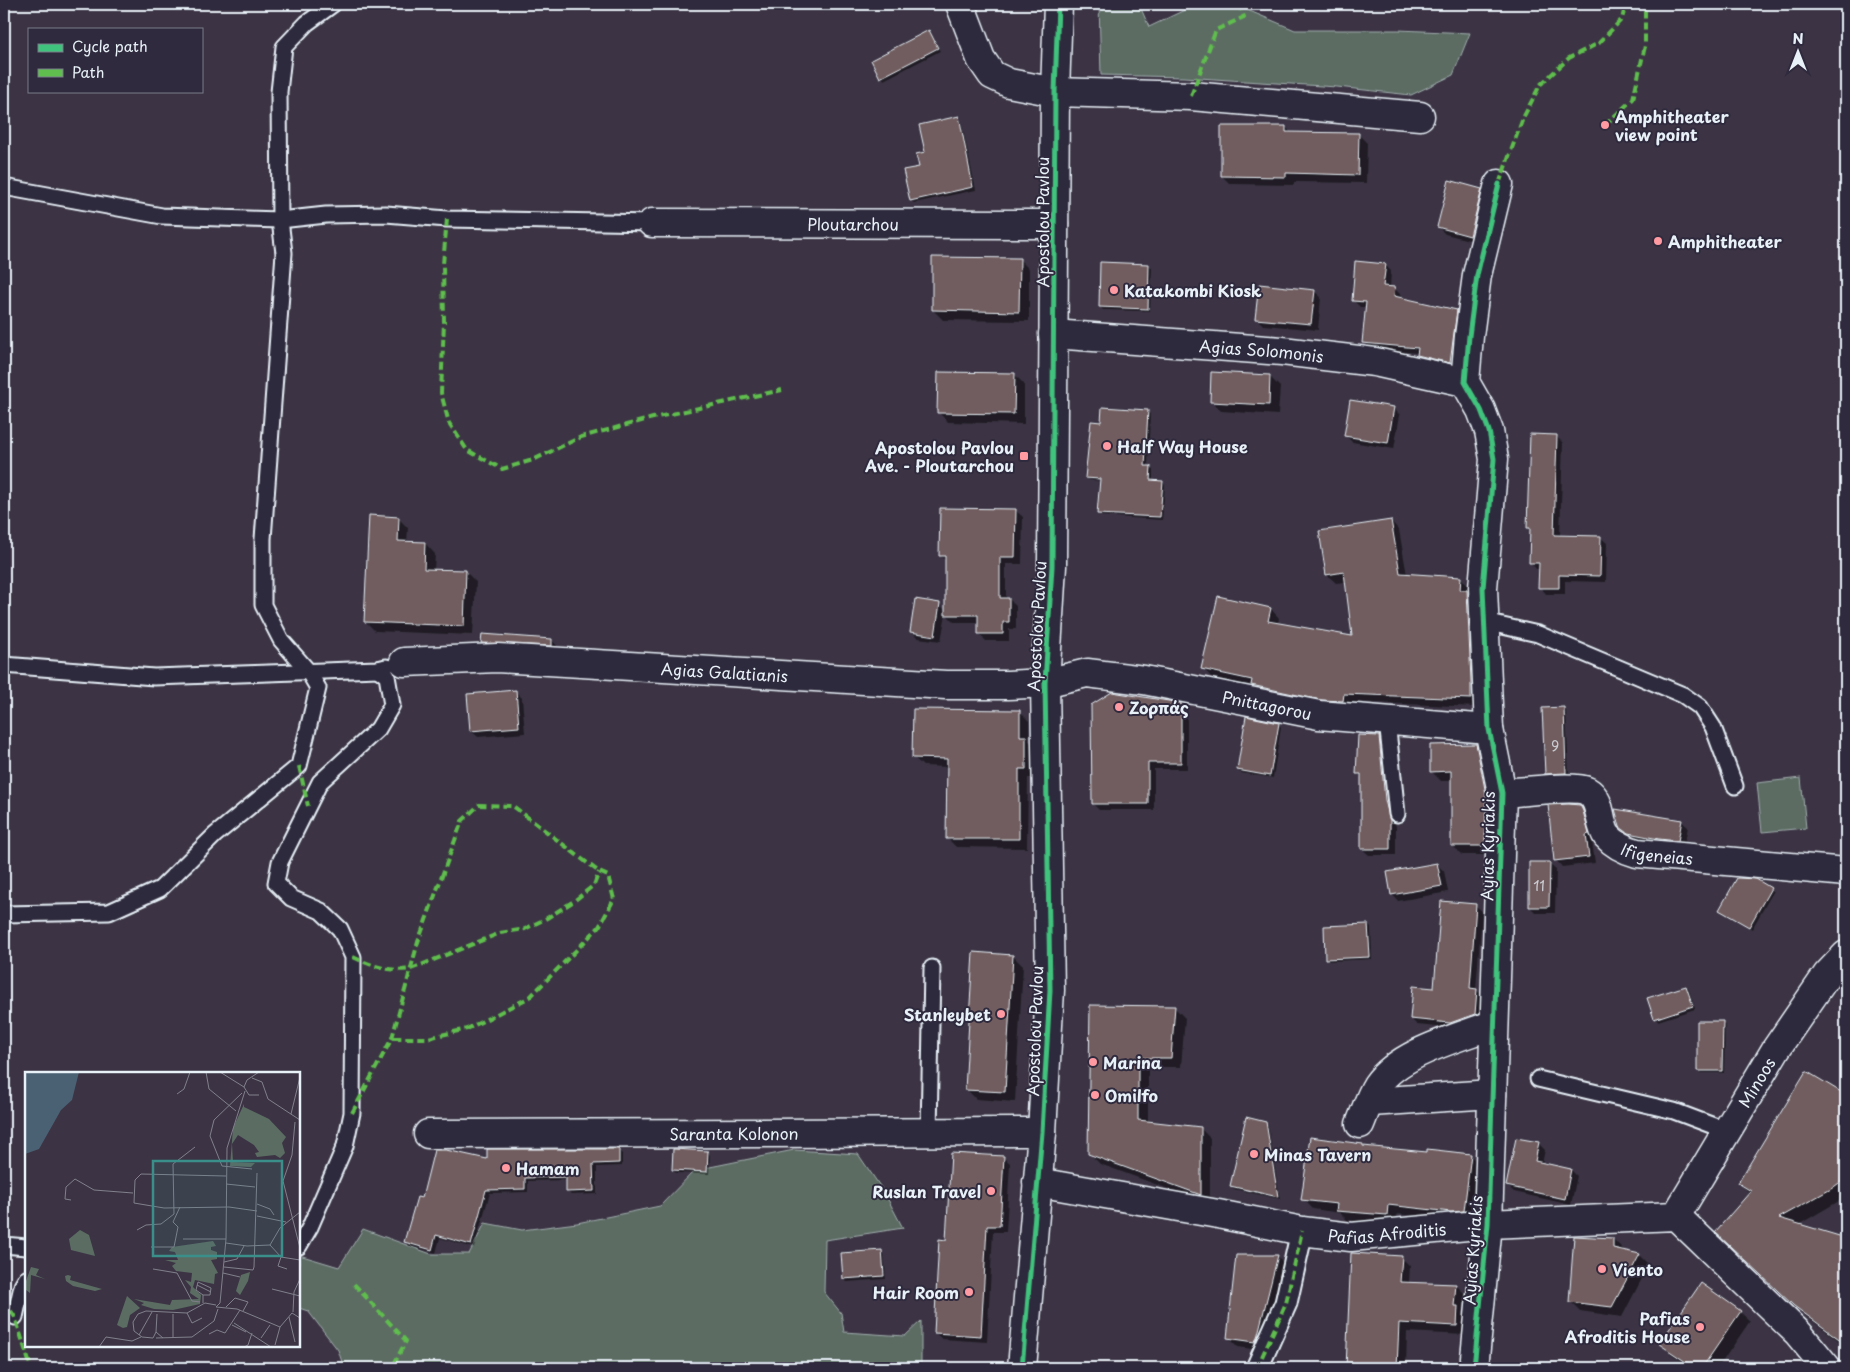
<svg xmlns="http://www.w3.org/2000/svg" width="1850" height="1372" font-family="'Playpen Sans',sans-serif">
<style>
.green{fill:#5b6c63;stroke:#a2aeae}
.shadow{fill:#0007}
.building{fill:#715d5e;stroke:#e8f1f8}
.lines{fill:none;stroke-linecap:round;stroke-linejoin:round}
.service-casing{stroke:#e8f1f8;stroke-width:19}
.pedestrian-casing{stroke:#e8f1f8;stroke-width:25}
.minor-casing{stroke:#e8f1f8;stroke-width:31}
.secondary-casing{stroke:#e8f1f8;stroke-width:31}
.service{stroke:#2f2a3d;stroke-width:15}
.pedestrian{stroke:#2f2a3d;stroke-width:21}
.minor{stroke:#2f2a3d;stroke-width:28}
.secondary{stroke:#2f2a3d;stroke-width:28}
.quiet{stroke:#5fbe4e;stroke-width:4;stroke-dasharray:8 4;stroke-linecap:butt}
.cycleway-casing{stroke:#2f2a3d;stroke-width:8}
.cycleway{stroke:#40c37c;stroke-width:5}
.poi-dot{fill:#ff9aa2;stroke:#2f2a3d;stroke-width:2}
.labels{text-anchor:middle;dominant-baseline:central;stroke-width:4;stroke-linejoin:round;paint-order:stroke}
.number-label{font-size:14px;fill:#caccd2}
.poi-label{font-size:16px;font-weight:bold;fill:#e8f1f8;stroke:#2f2a3d;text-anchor:start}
.street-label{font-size:16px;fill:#e8f1f8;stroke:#2f2a3d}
.inset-road{fill:none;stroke:#81808c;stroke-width:1}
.view{fill:#3a8f8a;fill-opacity:0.15;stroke:#3a8f8a;stroke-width:2.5}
.inset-edge{fill:none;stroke:#e8f1f8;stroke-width:2.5}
</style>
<rect width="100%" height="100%" fill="#3c3444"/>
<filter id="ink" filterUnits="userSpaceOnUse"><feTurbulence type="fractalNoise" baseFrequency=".02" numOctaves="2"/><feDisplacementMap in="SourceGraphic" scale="10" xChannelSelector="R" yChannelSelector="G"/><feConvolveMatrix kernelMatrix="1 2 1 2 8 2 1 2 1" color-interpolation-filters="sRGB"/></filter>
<g filter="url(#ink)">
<g class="green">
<path d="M1099,4H1139L1149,27L1197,4H1233L1295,30H1398L1470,33L1453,75L1411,95L1337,87L1184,77L1101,75Z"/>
<path d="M1801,778L1806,828L1762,832L1757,783Z"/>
<path d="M794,1150L858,1154L884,1192L903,1228L825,1240L824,1292L841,1313L844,1332L905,1336L921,1321V1368H344L338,1350L308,1311L299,1308V1255L339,1267L363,1229L431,1254H469L485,1223L522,1230L577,1223L660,1206L695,1170Z"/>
</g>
<g class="shadow">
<path d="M929,31L940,51L884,80L873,60Z"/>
<path d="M959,118L961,121L976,190L914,203L911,200L927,153Z"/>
<path d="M1286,127L1292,134H1358L1367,143L1366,183L1294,182V185L1230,184L1222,176Z"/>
<path d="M1481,190L1488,196L1477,242L1445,234L1438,227Z"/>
<path d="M1019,259L1029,269V321L943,320L933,310Z"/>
<path d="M1149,265L1152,268L1150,311L1103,310L1100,307Z"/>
<path d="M1385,265L1391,271L1390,288H1394L1401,295L1400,299L1456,311L1463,318L1456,368L1425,361L1418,355L1419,353L1370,349L1364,342L1366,307H1360L1353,300Z"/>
<path d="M1314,291L1321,297L1318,330L1263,325L1256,318Z"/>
<path d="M1014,374L1024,384V424L948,422L938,412Z"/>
<path d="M1270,377L1280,387L1278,415L1221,411L1211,401Z"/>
<path d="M1393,408L1400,415L1394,449L1352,442L1345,435Z"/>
<path d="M1147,411L1150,414L1148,467L1153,470V481L1162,482L1165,485L1162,520L1102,516L1099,513L1101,481L1090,480L1087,478Z"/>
<path d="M1556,436L1563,443L1560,536L1600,537L1607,543L1606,582L1565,581V594H1546L1540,587V569H1536L1530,562L1531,530L1528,528Z"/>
<path d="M1015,510L1023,517L1022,564H1006V599H1009L1016,606V629H1009V641H986L979,634V622H954L946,614L941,641L918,638L911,631L916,601L940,605L947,612V562L941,556Z"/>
<path d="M398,518L408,528L407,543H425L435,554L434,570L466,572L476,582L473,635L375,631L365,621Z"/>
<path d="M1391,521L1399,530L1407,575L1461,578L1469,587V593L1476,600L1479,707L1353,702L1351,709L1261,694L1254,687L1211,677L1203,668L1219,597L1271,609L1279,618L1278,624L1353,638L1346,582L1336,583L1327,575Z"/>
<path d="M552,640L558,647V652L489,649L482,643Z"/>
<path d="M515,691L522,698L525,733L478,737L471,731Z"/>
<path d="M1181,705L1187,711V769H1154V810H1099L1093,804Z"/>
<path d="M1563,708L1566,711L1569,776H1550L1547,773Z"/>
<path d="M1019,711L1029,721V741L1035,747V778H1028L1027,848L956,847L947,838L948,767L923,766L913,757Z"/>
<path d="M1278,724L1281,727L1273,778L1241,773L1238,770Z"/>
<path d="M1379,737L1385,743L1391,808L1396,827V855H1369L1362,849V778L1358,773Z"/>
<path d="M1476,746L1486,756L1494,855H1462L1452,845V781H1441L1431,771Z"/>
<path d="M1581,809L1588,816L1595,840L1592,841L1595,863L1562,867L1556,860Z"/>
<path d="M1681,821L1688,827L1684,847L1640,841L1634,838L1620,824Z"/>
<path d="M1549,864L1556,870L1555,913H1536L1530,907Z"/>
<path d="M1437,865L1444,871L1448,892L1398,901L1392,894Z"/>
<path d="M1770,889L1773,892L1752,929L1721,910Z"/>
<path d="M1475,905L1482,911L1476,990L1483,996L1481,1021L1457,1029L1417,1025L1411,1019L1435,989Z"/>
<path d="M1368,925L1371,928L1372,959L1329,961L1326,958Z"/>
<path d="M1013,956L1023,966L1015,1102L976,1099L966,1089Z"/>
<path d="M1686,987L1689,990L1695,1009L1658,1021L1655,1018Z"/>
<path d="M1091,1006L1175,1008L1185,1018L1181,1067H1148V1123L1200,1128L1210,1138V1204L1100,1164L1090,1154Z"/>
<path d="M1722,1023L1725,1025L1724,1073H1701L1698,1070Z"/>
<path d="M1807,1073L1846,1096V1197L1798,1225L1832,1235L1846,1245V1346L1807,1317L1728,1243L1751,1194L1739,1183Z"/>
<path d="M1265,1123L1268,1126L1280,1199L1234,1189L1231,1186Z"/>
<path d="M1539,1144L1545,1150L1542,1164L1571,1170L1577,1176L1571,1205L1514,1192L1507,1186Z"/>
<path d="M1362,1145L1365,1148L1428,1154L1470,1155L1480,1165L1474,1220L1462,1221L1397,1214L1396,1224L1347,1220L1340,1213L1313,1209L1303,1199Z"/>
<path d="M618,1150L622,1154V1166L597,1167V1194L571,1195L567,1191V1180L528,1181V1192L490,1193L474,1248L440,1238L436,1253L409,1246L406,1242L423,1200L488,1161Z"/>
<path d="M707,1152L710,1155L709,1174L676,1173L673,1170Z"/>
<path d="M1003,1157L1010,1163L1006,1232H993L987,1342L942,1339L935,1333L948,1241Z"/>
<path d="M1613,1239L1623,1249V1252L1639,1255L1649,1265L1622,1317L1580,1311L1570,1301Z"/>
<path d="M881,1252L884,1254L886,1279L847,1282L844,1279Z"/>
<path d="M1352,1255L1401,1257L1410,1266L1409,1283L1456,1285L1465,1294L1463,1313L1466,1317L1465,1335L1407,1332L1406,1368H1347Z"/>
<path d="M1277,1256L1287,1266L1265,1351L1238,1347L1228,1337Z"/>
<path d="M1740,1312L1750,1321L1718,1368H1692L1670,1353L1660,1343Z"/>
</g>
<g class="building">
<path d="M929,30L938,48L880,78L871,60Z"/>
<path d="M959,116L973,187L910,201L903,170L919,167L916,154L925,152L919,125Z"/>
<path d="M1221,126H1286V132L1359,133L1358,175L1286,173V177L1221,176Z"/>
<path d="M1449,180L1482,189L1470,236L1437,227Z"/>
<path d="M932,257L1020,258L1019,312L932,310Z"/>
<path d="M1355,261L1386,264L1383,286L1395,287L1394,296L1457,310L1450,363L1417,355L1418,348L1362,343L1366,302L1352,301Z"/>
<path d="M1100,262L1149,264L1148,309L1099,307Z"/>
<path d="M1259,284L1315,290L1311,324L1255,319Z"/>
<path d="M938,372L1015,373L1014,414L937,413Z"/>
<path d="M1211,372L1270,375L1269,405L1210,402Z"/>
<path d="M1350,400L1394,407L1388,443L1344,436Z"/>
<path d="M1102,407L1148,410L1145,466H1151L1150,480L1163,481L1160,517L1097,514L1100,479L1085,478L1091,421L1101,422Z"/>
<path d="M1530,434L1557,435L1554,535L1601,536L1600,576L1559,575V588H1538L1539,563H1529L1530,528H1527Z"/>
<path d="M940,508L1016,509L1015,557H1000V598H1009V622H1003V634H978V615H945V556H939Z"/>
<path d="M369,515L399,517L398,541L425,542L424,569L466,570L464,626L364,622Z"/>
<path d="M1391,520L1400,573L1461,577L1460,590H1467L1471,681V699L1344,694L1343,701L1321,700L1251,685L1252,680L1201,669L1218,596L1271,608L1268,621L1352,636L1344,572L1326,575L1319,531Z"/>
<path d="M915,599L940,603L935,636L910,632Z"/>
<path d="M482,634L552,639V646L481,643Z"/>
<path d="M516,690L519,727L470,731L467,694Z"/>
<path d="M1112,692L1181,703V763H1148V804H1092L1091,705Z"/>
<path d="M1564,707L1566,773L1545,774L1542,708Z"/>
<path d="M913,709L1020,710V736H1026V769H1019V839H946L947,759L912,758Z"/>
<path d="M1246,716L1279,723L1270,776L1237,770Z"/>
<path d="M1358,735L1379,736L1385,800L1390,820V849H1361V774H1356Z"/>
<path d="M1476,744L1486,794L1485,846H1451V771L1430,772V745Z"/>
<path d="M1568,804L1580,805L1583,811L1589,834L1586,835L1589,857L1554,861L1548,805Z"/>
<path d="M1615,809L1682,820L1678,841L1659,839L1628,833L1620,827Z"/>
<path d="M1529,862H1550L1549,907H1529Z"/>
<path d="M1437,863L1442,886L1391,895L1387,872Z"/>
<path d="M1737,878L1756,879L1771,888L1749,927L1719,910Z"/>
<path d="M1441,901L1476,904L1470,988L1477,989L1475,1014L1450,1023L1410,1019L1413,986L1434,988Z"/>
<path d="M1368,924L1370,957L1325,959L1324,926Z"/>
<path d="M973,952L1013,955L1005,1092L965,1090Z"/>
<path d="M1686,986L1693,1006L1654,1019L1647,998Z"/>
<path d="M1090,1005L1175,1006L1171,1058H1138V1120L1201,1127V1195L1088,1154Z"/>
<path d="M1697,1021H1723L1722,1071H1697Z"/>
<path d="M1806,1071L1846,1095V1178L1831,1189L1779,1218L1846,1238V1344L1794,1306L1715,1232L1751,1191L1738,1183Z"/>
<path d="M1246,1117L1266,1122L1278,1197L1230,1186Z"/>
<path d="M1310,1137L1363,1144V1146L1427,1152V1149L1471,1154L1464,1211L1451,1212L1388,1205L1387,1215L1336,1211L1337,1204L1301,1200Z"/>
<path d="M1516,1138L1539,1142L1535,1161L1571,1169L1565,1199L1506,1186Z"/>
<path d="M487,1149H619V1163L593,1164L594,1191L566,1192V1177L525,1178V1189L486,1190L471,1245L436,1235L432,1250L404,1242L417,1197L422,1198L434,1150H446L487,1159Z"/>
<path d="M673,1149L708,1151L707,1172L672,1170Z"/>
<path d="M951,1153L1004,1156L1000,1226H987L981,1336L934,1333L939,1239L946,1240Z"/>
<path d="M1574,1236L1613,1238V1248L1640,1254L1612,1307L1569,1302Z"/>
<path d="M882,1250L884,1276L843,1279L841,1253Z"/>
<path d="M1351,1253L1402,1256L1400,1282L1456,1284L1454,1306H1458L1457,1326L1399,1323L1397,1368H1346Z"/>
<path d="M1236,1255H1278L1258,1334L1255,1342L1227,1338Z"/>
<path d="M1701,1283L1741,1311L1702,1368H1695L1659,1344Z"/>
</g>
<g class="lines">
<g class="service-casing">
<g id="service">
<path d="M4,187L162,216L280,220L326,215L386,214L447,219L652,223"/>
<path d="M1485,622L1538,634L1683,695L1700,707L1713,727L1735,786"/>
<path d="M4,665L154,677L378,669L386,667"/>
<path d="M1387,721L1397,814"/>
<path d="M4,914L109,912L160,889L215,835L299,766L318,688L308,671L281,640L263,605V539L284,253L280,220L279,92L284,47L307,23L333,4"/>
<path d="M1538,1079L1674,1111L1727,1131"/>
<path d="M929,1133L932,968"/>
<path d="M4,1245L26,1247"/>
<path d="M299,1246L310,1227L345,1146L352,1113L353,957L340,929L321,911L291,898L276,883L280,862L320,782L378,729L392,705L387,676L378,669"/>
<path d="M15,1317L22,1286L26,1279"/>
</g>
</g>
<g class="pedestrian-casing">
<path id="pedestrian" d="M1257,1368L1286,1303L1302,1231"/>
</g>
<g class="minor-casing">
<g id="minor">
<path d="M960,4L981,59L992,75L1009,83L1055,92L1191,96L1420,116"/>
<path id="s1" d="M652,223L1054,224"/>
<path id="s2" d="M1053,334L1282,351L1375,362L1465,382"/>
<path id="s3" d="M404,662L497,658L946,685H1008L1045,683L1087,673L1144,680L1319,715L1489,729"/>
<path id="s4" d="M1502,793C1519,792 1575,785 1587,791C1603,800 1598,824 1607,836C1615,845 1626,850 1637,853L1846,872"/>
<path d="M1370,1102L1492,1094"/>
<path d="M1360,1124C1365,1112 1370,1096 1377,1085C1400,1052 1458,1038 1494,1024"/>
<path id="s5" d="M428,1134L1042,1132"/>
<path id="s6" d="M1037,1182L1218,1214L1302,1231L1351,1237L1488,1224L1676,1216L1798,1333L1827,1368"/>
<path id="s7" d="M1676,1216L1776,1049L1827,975L1846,955"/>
<path d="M1474,1368L1488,1224L1502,793L1489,729L1483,588L1494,459L1489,431L1481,410L1465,382L1469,336L1477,275L1499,184"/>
</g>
</g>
<g class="secondary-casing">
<path id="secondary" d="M1022,1368L1042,1132L1050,990L1045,683L1052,566L1055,92L1058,4"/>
</g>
<use href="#service" class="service"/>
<use href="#pedestrian" class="pedestrian"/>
<use href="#minor" class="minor"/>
<use href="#secondary" class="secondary"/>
<g class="quiet">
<path d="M1191,96L1216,30L1244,17L1239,4"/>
<path d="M1605,125L1633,99L1645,46V4"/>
<path d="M1499,184L1523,118L1540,85L1569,58L1599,43L1622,19L1626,4"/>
<path d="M447,219L443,264L444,322L441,393L449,423L467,450L502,469L533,460L581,437L653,418L782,390"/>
<path d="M299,766L308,806"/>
<path d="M353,957C372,966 389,972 411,969L500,933L525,929L547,918L574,901L594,885L599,872"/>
<path d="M352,1113L392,1038L418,942L462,821L479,805L513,806L599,872L608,876L614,899L599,927L530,997L467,1029L428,1038H392"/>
<path d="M354,1284L406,1341L392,1368"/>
<path d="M4,1301L15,1317L31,1368"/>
<path d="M1257,1368L1286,1303L1302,1231"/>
</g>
<g class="cycleway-casing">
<g id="cycleway">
<path d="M1022,1368L1042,1132L1050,990L1045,683L1052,566L1055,92L1058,4"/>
<path d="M1474,1368L1488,1224L1502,793L1489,729L1483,588L1494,459L1489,431L1481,410L1465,382L1469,336L1477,275L1499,184"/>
</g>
</g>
<use href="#cycleway" class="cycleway"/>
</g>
</g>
<g class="poi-dot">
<circle cx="1605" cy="125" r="5"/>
<circle cx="1658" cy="241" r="5"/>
<circle cx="1114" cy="290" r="5"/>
<circle cx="1107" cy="446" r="5"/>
<rect x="1019" y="451" width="10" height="10" rx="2.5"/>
<circle cx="1119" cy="707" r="5"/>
<circle cx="1001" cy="1014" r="5"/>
<circle cx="1093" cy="1062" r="5"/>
<circle cx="1095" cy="1095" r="5"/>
<circle cx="1254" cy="1154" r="5"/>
<circle cx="506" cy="1168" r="5"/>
<circle cx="991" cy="1191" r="5"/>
<circle cx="1602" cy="1269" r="5"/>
<circle cx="969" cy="1292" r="5"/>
<circle cx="1700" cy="1327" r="5"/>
</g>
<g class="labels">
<g class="number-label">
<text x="1555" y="745">9</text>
<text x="1539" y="885">11</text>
</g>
<g class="poi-label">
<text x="1615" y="116">Amphitheater<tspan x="1615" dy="18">view point</tspan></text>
<text x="1668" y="241">Amphitheater</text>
<text x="1124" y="290">Katakombi Kiosk</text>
<text x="1117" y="446">Half Way House</text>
<text x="1014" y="447" text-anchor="end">Apostolou Pavlou<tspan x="1014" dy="18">Ave. - Ploutarchou</tspan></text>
<text x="1129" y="707">Ζορπάς</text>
<text x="991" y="1014" text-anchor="end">Stanleybet</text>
<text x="1103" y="1062">Marina</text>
<text x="1105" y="1095">Omilfo</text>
<text x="1264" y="1154">Minas Tavern</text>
<text x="516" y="1168">Hamam</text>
<text x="981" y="1191" text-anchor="end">Ruslan Travel</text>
<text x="1612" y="1269">Viento</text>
<text x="959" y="1292" text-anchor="end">Hair Room</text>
<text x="1690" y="1318" text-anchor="end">Pafias<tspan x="1690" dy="18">Afroditis House</tspan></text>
</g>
<g class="street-label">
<text transform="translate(1042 222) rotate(-90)">Apostolou Pavlou</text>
<text stroke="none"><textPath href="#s1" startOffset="201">Ploutarchou</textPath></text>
<text stroke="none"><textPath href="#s2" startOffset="209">Agias Solomonis</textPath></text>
<text transform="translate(1036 626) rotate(-87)">Apostolou Pavlou</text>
<text stroke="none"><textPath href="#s3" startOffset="321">Agias Galatianis</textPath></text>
<text stroke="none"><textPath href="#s3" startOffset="868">Pnittagorou</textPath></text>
<text transform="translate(1487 846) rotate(-89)">Ayias Kyriakis</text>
<text stroke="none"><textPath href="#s4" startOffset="191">Ifigeneias</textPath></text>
<text transform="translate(1034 1031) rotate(-88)">Apostolou Pavlou</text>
<text stroke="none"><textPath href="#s7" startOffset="156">Minoos</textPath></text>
<text stroke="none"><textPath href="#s5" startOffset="306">Saranta Kolonon</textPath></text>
<text stroke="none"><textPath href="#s6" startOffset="355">Pafias Afroditis</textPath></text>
<text transform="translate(1472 1250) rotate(-86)">Ayias Kyriakis</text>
</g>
</g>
<g transform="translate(25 1072)">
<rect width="275" height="275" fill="#3c3444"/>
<path d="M219,32V35L244,47L261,65L257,71L260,81L255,86L250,83L232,85L230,81L234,80L229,73L213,63L207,72L208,90L230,91L226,95L205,94L208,56ZM55,158L64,163L70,184L46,178L44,167ZM188,169L191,174L186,175V178L192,180V187L186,188L193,201L190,202L189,212L170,208L168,215L176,223L175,232L148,238L129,237L116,233L119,231L109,227L145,233L147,228L174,227L165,221L166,215L160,208L166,210L167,201L151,199L147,194L151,191L140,188H153L150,180L144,179L147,175ZM6,195L14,197L11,203L20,207L6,203L5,221L1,218V209ZM225,200L223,209L215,223L211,219L216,203ZM43,203L46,204L45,208L77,217L70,219L48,214L41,209L40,204ZM102,224L115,236L105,243L102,255L98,256L92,253Z" fill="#5b6c63"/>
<path d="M0,0H54L47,28L36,38L14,77L0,82Z" fill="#4a6174"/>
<path class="inset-road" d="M181,0L184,17L211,39M195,0L219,15M227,6L237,10L243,27L275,48M220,19L202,76L201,167L195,231L191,235L212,237L255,255L267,241L275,246M217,21L189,48L185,64L197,94L227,97M152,22L159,17L165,0M234,23H224L219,15L222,8L234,0M266,42L275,5M270,50L267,83L258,109L275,176M201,104L116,102L110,108L109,131L139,136L204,135L232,139M201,112L230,115M46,128L40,127L41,115L50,107L69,118L108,121M232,132L245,137L249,143M232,144L261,150M112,158L121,153L136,152L149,142L148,92L170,75M158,167H201M201,171L222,174L245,173L256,185L275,188M245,173L255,156L275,140M126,175H149L153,155L148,150L155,135M256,185L253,194L262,197M199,190L212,187L219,174M199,195L228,198L229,195L232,101M128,197L152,201L167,229L175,230M198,201L215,205M172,213L186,220M247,217L275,224M178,223H185L186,216L173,210L171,218L178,223V231M201,235L210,226L220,229L223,230L218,239M268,240L269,220L275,207M162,241L167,251L177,246M148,242V266M264,245L270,270M209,251L246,275M207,253L221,260M131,260L132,242M184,262L192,258L200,261L215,238M114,263L127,240M128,266L117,265L109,259L108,250L113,242L121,239L162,241L180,231L191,233M128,266L131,260L138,266M131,266L167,265L189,249L193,237M236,266L245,253M250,273L255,255M74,275L81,265L107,269L116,265M219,275L223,273L227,261"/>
<path class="view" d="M128,89H257V184H128Z"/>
<rect width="275" height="275" class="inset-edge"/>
</g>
<rect width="1850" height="1372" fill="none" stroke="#2f2a3d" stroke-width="20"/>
<rect x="10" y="10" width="1830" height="1352" fill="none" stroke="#e8f1f8" stroke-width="2" filter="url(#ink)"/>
<rect x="28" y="28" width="175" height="65" fill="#2f2a3d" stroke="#797a88"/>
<rect x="38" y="44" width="25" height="8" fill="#40c37c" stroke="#797a88"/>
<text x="72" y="52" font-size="15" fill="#e8f1f8">Cycle path</text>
<rect x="38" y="69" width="25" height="8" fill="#5fbe4e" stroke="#797a88"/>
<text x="72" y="78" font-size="15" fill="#e8f1f8">Path</text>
<g transform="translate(1798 52)" stroke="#2f2a3d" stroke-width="4" paint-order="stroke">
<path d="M0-4L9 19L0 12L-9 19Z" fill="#e8f1f8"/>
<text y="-8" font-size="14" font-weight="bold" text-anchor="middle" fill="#e8f1f8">N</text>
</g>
</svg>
